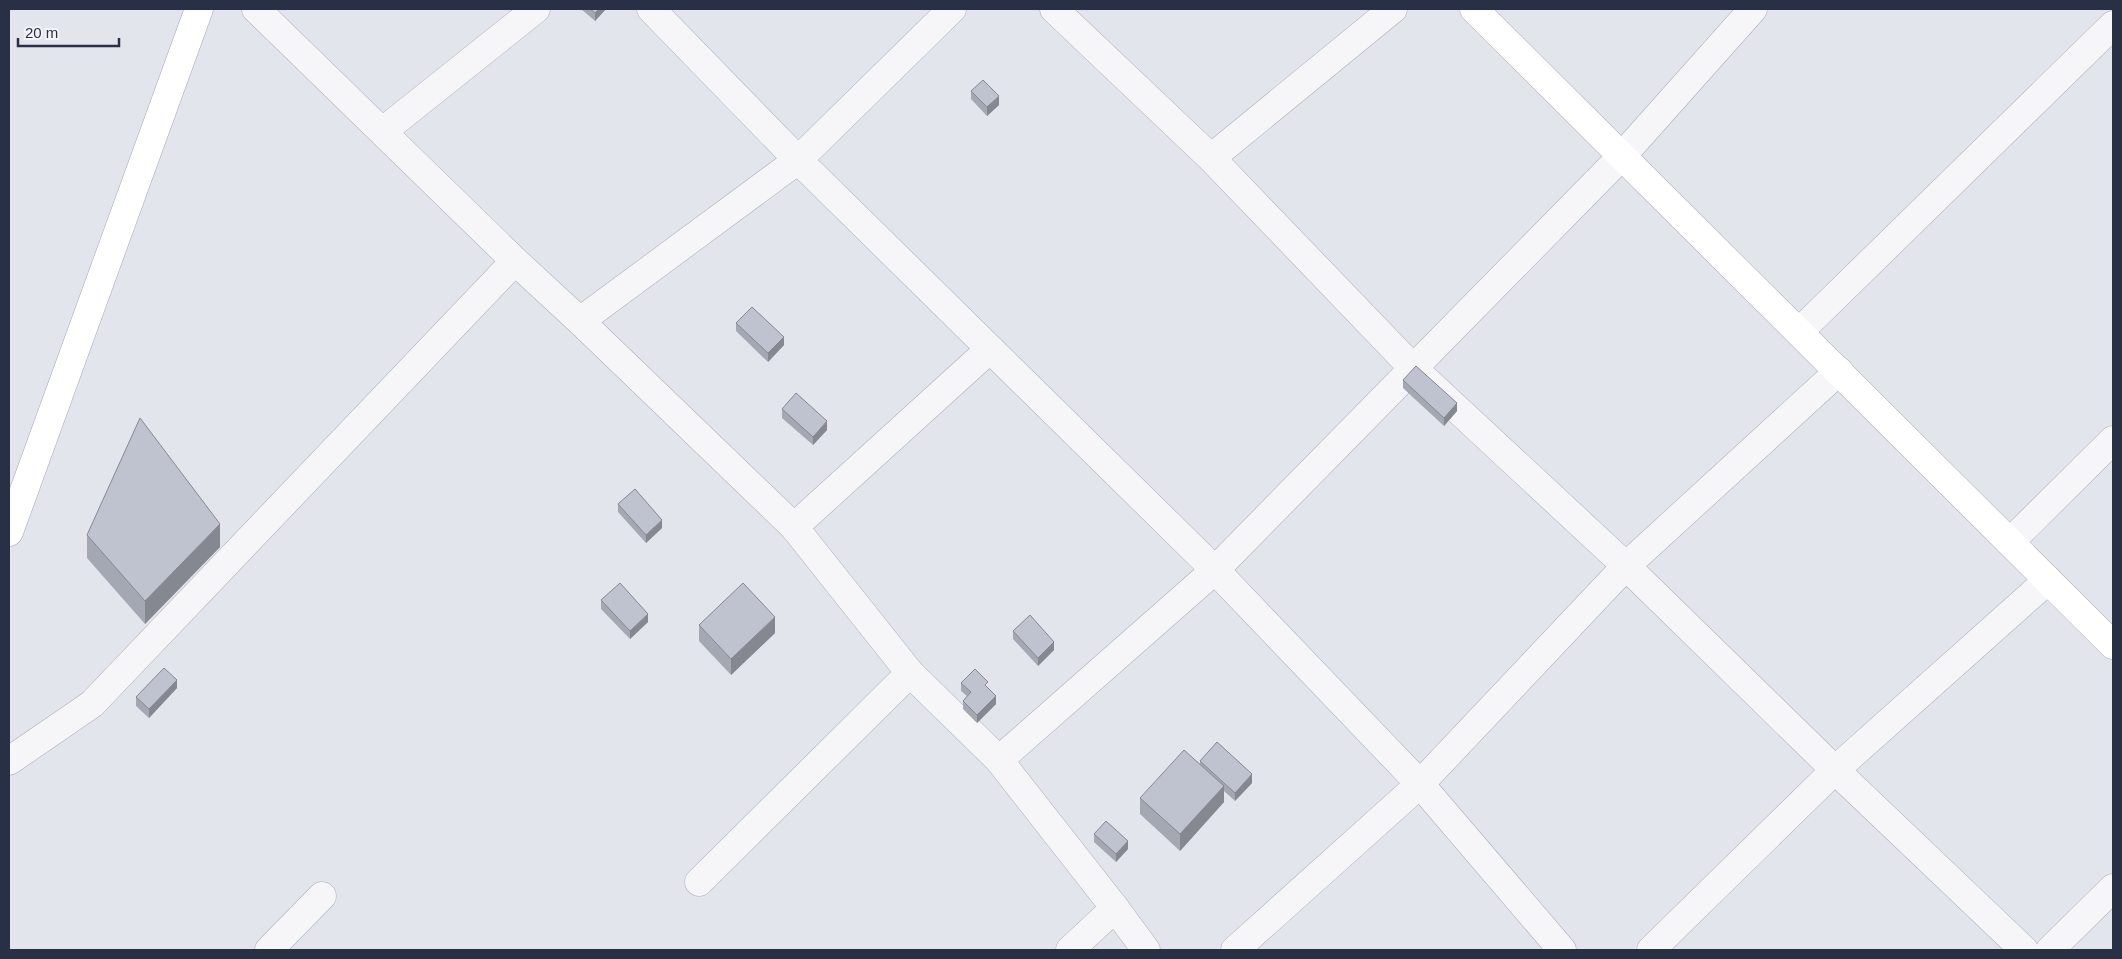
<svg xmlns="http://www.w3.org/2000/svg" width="2122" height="959" font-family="Helvetica,sans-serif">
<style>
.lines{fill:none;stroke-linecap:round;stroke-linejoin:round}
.minor-casing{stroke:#abaeba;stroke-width:29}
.secondary-casing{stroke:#abaeba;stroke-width:29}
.primary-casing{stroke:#a1a7b8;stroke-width:29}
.minor{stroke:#f6f6f9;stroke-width:28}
.secondary{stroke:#fff;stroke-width:28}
.primary{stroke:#fff;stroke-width:28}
.wall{fill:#a4a8b2}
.shaded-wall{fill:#868891}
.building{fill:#bfc3cf;stroke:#868891}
</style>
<rect width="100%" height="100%" fill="#e3e5ec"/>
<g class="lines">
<g class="minor-casing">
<g id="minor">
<path d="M256,9L515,261L580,321"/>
<path d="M651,9L798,160L1215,570L1420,784L1562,950"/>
<path d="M952,9L798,160L580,321L794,527L910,673L999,760L1115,908L1146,950"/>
<path d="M1054,9L1211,158L1413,368L1626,566L1835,770L2024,950"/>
<path d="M383,131L536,9"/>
<path d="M1211,158L1393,9"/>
<path d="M1799,332L2113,25"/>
<path d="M794,527L990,349"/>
<path d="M2010,542L2113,440"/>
<path d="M999,760L1215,570L1622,156L1753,9"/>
<path d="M9,761L92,704L515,261"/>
<path d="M699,882L910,673"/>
<path d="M269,950L322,896"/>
<path d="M1070,950L1115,908"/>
<path d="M1235,950L1420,784L1626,566L1839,371"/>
<path d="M1651,950L1835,770L2048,580"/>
<path d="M2050,950L2113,888"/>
</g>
</g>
<g class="secondary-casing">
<path id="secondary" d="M1474,9L2113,645"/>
</g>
<g class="primary-casing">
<path id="primary" d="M9,532L199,9"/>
</g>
<use href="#minor" class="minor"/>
<use href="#secondary" class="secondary"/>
<use href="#primary" class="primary"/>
</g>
<g class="wall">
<path d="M581,9H606L595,21Z"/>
<path d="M971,91L999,105L987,116L971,99Z"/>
<path d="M736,323L784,345L768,362L736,331Z"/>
<path d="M1403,380L1457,411L1444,426L1403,388Z"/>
<path d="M782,409L827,430L813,445L782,418Z"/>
<path d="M618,504L662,528L646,543L618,512Z"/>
<path d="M87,535L220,547L145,624L87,558Z"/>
<path d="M601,600L648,622L630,639L601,609Z"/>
<path d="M699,625L775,633L731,675L699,641Z"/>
<path d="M1013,631L1054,650L1038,666L1013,639Z"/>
<path d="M961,683L988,688L996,704L977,723L963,709V701L967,696L961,691Z"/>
<path d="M177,688L149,718L136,706V697Z"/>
<path d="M1200,761L1252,783L1235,801L1224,791V802L1180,851L1140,814V798L1200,764Z"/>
<path d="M1094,834L1128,849L1116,862L1094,842Z"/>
</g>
<g class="shaded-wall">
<path d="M599,9H606L595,21V13Z"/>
<path d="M999,96V105L987,116V107Z"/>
<path d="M784,337V345L768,362V353Z"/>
<path d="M1457,403V411L1444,426V418Z"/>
<path d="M827,421V430L813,445V437Z"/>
<path d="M662,520V528L646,543V535Z"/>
<path d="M220,524V547L145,624V601Z"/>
<path d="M648,614V622L630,639V631Z"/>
<path d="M775,617V633L731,675V659Z"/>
<path d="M1054,642V650L1038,666V658Z"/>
<path d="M177,680V688L149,718V709Z"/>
<path d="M996,696V704L977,723V715Z"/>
<path d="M1252,774V783L1235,801V793Z"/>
<path d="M1224,786V802L1180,851V834Z"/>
<path d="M1128,841V849L1116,862V854Z"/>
</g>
<g class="building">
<path d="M590,9H599L595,13Z"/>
<path d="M983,80L999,96L987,107L971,91Z"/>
<path d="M752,307L784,337L768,353L736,323Z"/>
<path d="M1416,366L1457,403L1444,418L1403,380Z"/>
<path d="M796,393L827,421L813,437L782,409Z"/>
<path d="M140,418L220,524L145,601L87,535Z"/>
<path d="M635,489L662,520L646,535L618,504Z"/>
<path d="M620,583L648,614L630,631L601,600Z"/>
<path d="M743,583L775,617L731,659L699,625Z"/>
<path d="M1030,615L1054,642L1038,658L1013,631Z"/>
<path d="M164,668L177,680L149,709L136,697Z"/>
<path d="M975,669L988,682L985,685L996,696L977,715L963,701L971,692L961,683Z"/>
<path d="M1217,742L1252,774L1235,793L1200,761Z"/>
<path d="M1184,750L1224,786L1180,834L1140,798Z"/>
<path d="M1106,821L1128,841L1116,854L1094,834Z"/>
</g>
<rect width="2122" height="959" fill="none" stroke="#292f45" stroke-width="20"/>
<path d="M18 38v8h101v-8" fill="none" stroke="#292f45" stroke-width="2.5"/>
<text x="25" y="38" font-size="15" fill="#292f45" stroke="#f3f4f9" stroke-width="4" paint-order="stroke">20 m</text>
</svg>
